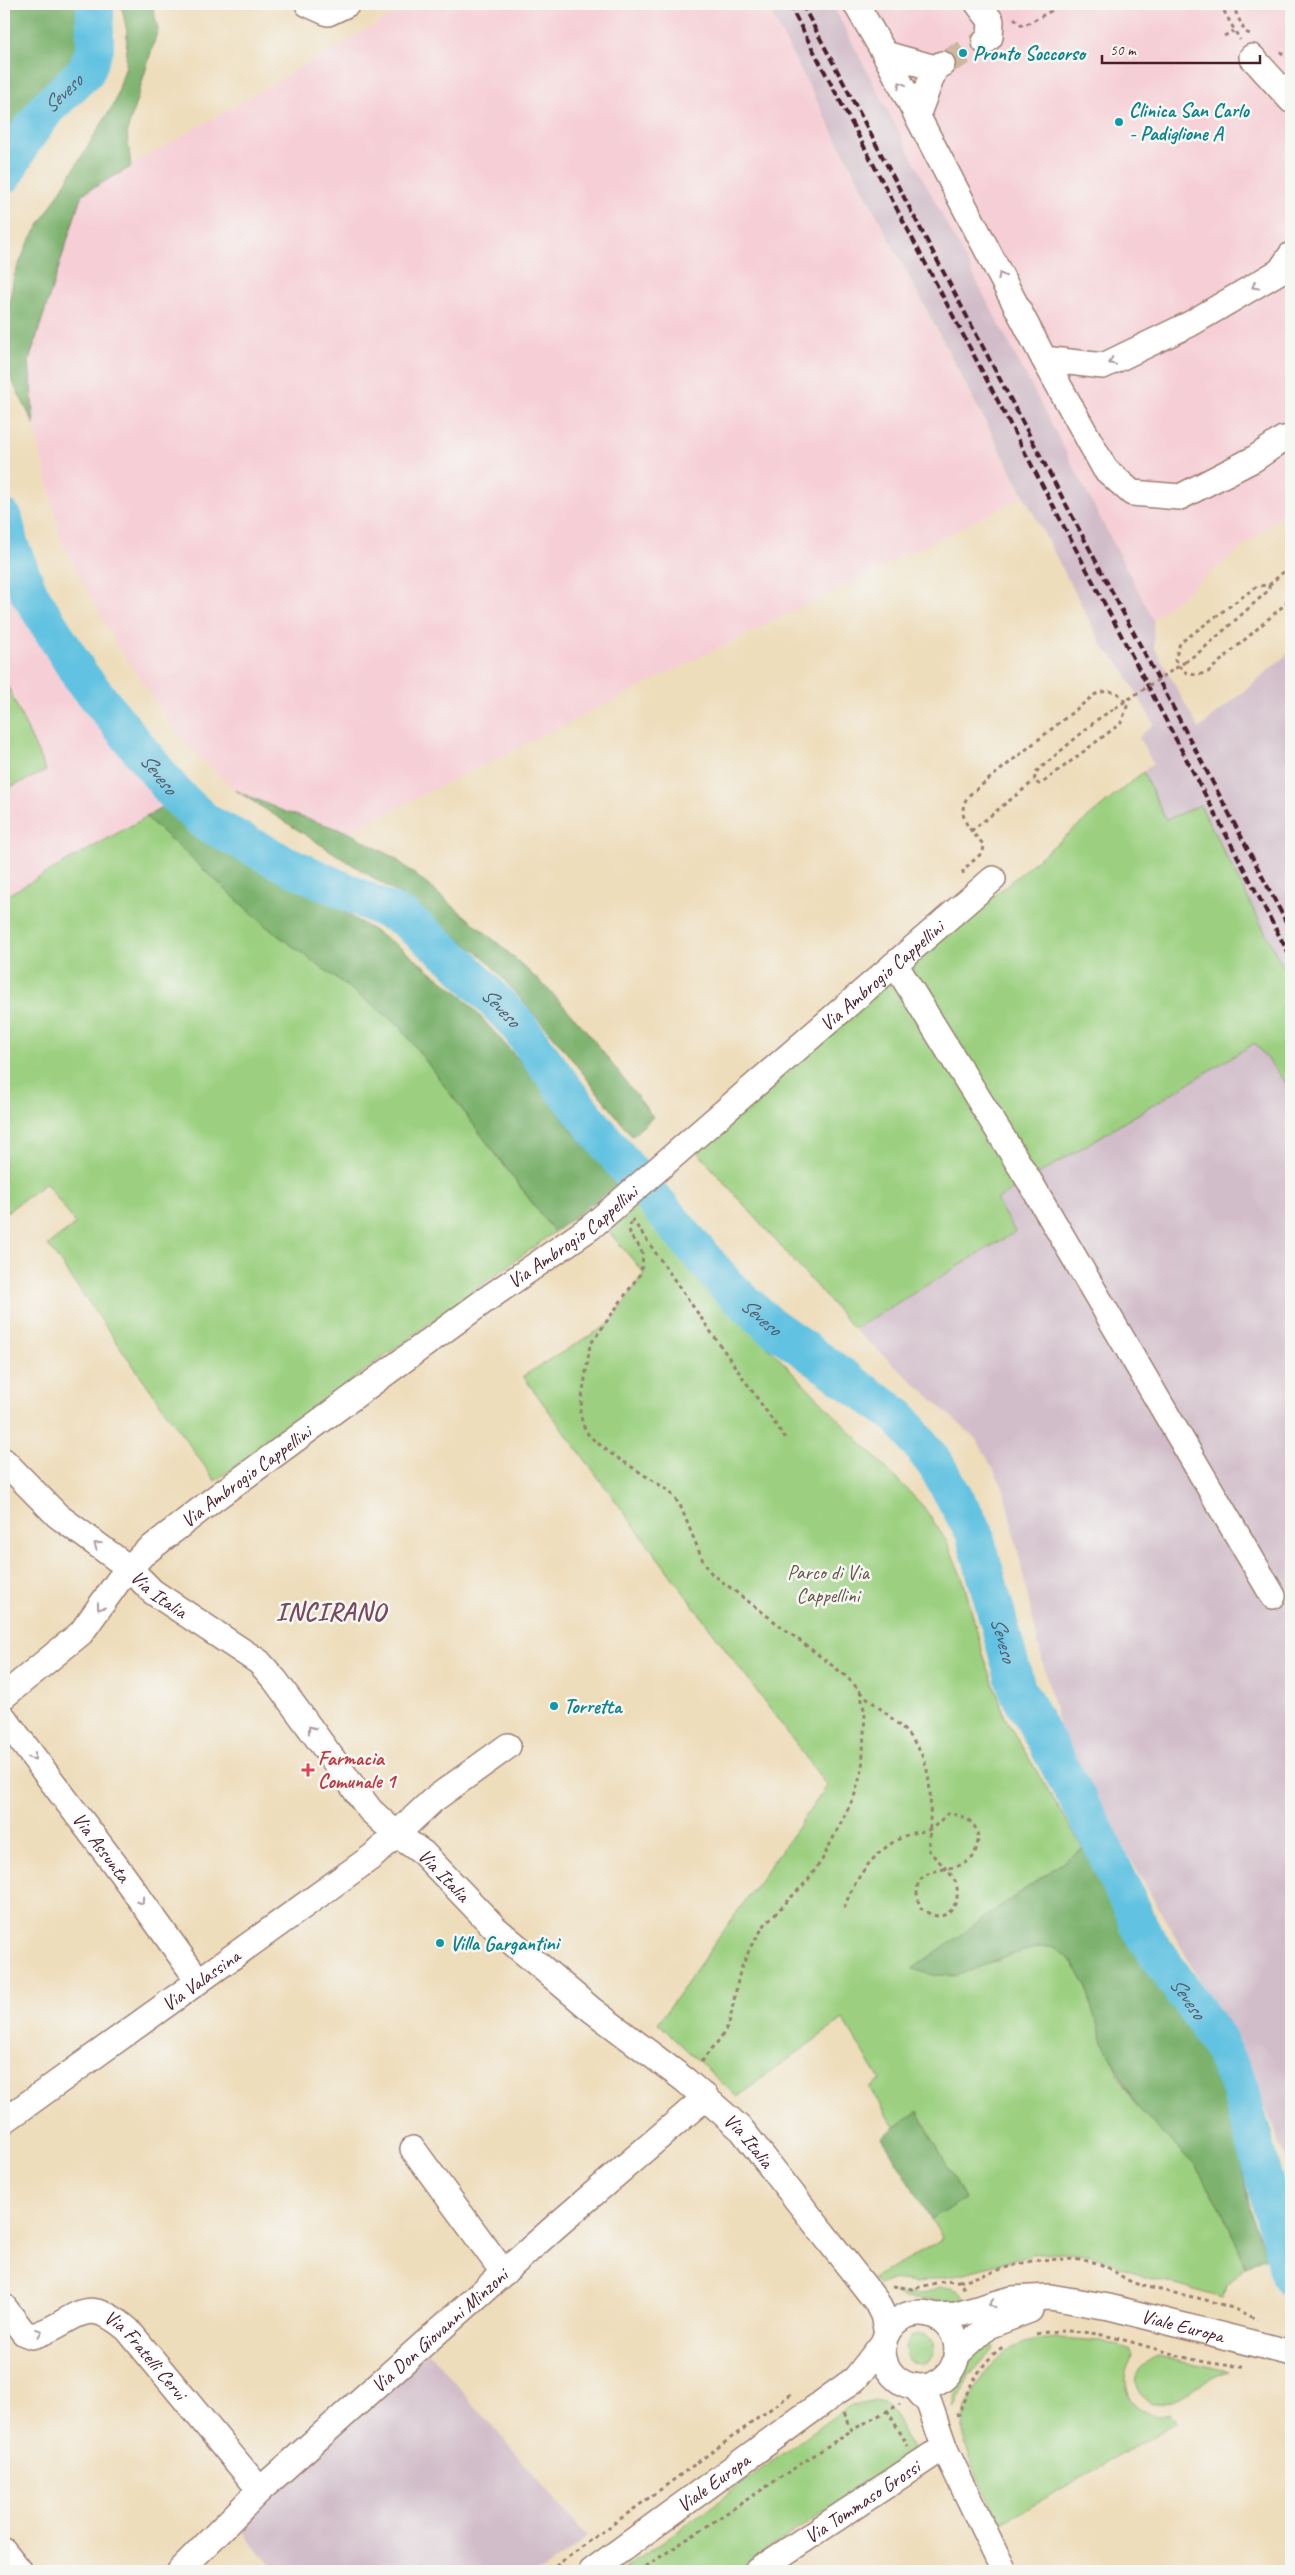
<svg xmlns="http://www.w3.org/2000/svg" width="1295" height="2575" font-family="Caveat,sans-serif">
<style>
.built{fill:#f6cfd6}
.industrial{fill:#d1bdc9}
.green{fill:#9cd080;stroke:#737856}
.forest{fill:#7db26e;stroke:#64684c}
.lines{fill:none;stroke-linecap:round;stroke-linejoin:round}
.river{stroke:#62c2e1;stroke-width:38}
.minor-tunnel{stroke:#cdb79e;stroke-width:25;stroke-dasharray:25 12;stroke-linecap:butt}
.minor-casing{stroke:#9c7e73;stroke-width:28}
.path{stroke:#9c7e73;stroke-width:3;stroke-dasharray:4 4;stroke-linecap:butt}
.minor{stroke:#fff;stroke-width:25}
.rail{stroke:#4a1f2b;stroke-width:4;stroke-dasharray:8 4;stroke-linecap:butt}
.path-bridge{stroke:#9c7e73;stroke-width:3;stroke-dasharray:4 4;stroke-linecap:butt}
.oneway{stroke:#ae9aa0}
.culture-dot{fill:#0f9aa8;stroke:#f6f6f2;stroke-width:2}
.health-dot{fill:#e0444e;stroke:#f6f6f2;stroke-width:2}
.labels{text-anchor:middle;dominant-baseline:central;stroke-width:5;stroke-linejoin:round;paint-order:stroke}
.culture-label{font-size:20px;font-weight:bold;fill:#0d838f;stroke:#f6f6f2;text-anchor:start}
.street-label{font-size:20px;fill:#4a1f2b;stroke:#f6f6f2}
.park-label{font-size:20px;fill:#635444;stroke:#f6f6f2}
.health-label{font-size:20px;font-weight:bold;fill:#be3a42;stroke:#f6f6f2;text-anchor:start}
.water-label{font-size:21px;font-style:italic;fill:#52586b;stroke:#f6f6f2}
.district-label{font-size:25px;font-weight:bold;letter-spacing:1px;fill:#794a5d;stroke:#f6f6f2}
</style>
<rect width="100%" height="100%" fill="#f6f6f2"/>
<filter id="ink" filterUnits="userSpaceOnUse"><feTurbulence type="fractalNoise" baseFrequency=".02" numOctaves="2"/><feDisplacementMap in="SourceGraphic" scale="10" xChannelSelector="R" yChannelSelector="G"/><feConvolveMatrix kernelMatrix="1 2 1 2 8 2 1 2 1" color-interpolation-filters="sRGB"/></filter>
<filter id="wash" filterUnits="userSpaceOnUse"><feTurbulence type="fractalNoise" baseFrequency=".0096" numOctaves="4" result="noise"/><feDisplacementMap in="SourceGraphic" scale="20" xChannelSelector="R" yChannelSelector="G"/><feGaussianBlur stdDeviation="1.12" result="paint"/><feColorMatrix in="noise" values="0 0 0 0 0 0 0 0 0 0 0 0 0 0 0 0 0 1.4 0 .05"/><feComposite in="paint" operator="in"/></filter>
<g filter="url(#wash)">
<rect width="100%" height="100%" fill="#edb"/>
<g class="built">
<path d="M411,4H766L1023,497L348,832L283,811L235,790L186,744L119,649L62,543L34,424L29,361L82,194Z"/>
<path d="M832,4H1291V508L1153,619Z"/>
<path d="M4,576L14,599L59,677L110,742L168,804L4,897Z"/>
</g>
<g class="industrial">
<path d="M766,4H832L1153,619L1154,647L1199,729L1291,651V983L1200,805L1166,820L1143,772L1153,764L1139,737L1154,724L1120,664L1104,648Z"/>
<path d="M1255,1043L1291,1090V2173L1252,2072L1062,1738L1038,1643L1004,1489L977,1440L854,1329L1015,1233L996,1200Z"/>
<path d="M427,2350L587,2537L543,2571H276L235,2523Z"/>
</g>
<g class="green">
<path d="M4,678L46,771L4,790Z"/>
<path d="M1143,772L1166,820L1200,805L1291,983V1090L1255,1043L996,1200L1015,1232L854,1329L692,1146Z"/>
<path d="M146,817L268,928L398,1024L554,1232L215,1481L48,1245L76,1224L46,1183L4,1214V897Z"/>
<path d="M638,1204L743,1321L923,1506L947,1542L963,1580L983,1654L1007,1722L1083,1848L913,1969L990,1964L1010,1955L1039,1947H1055L1072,1962L1087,1988L1093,2013L1118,2074L1138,2108L1196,2167L1225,2216L1246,2266L1226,2285L1223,2298L1146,2277L1093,2255L1067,2252L1036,2253L965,2273L939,2277L917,2283L893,2280L880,2286L873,2278L943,2239L931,2219L965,2198L917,2112L895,2127L869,2088L880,2080L843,2019L737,2097L658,2023L827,1786L523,1376L611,1323L644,1273L609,1232Z"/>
<path d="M939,2287C952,2287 960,2289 966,2300L947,2305L936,2301L905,2298L893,2293L922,2294Z"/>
<circle cx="920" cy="2349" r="15"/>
<path d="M989,2337L995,2347L970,2375L953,2408C953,2383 973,2354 989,2337Z"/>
<path d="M1059,2338L1101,2341L1129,2349L1132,2355C1131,2363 1125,2369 1125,2378C1124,2402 1147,2421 1170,2413L1176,2423L1000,2524C987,2496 972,2468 964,2439C958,2411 983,2370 1005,2353C1021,2341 1041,2339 1059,2338Z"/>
<path d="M1159,2356L1229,2371C1201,2379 1183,2403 1153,2404C1126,2388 1132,2367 1159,2356Z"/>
<path d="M875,2401L887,2404L915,2451L735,2571H622L836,2415L849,2407Z"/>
</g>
<g class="forest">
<path d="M4,4H81V47L72,72L26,113L4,150Z"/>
<path d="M121,4H152L158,29L127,132L131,167L82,194L29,361L34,424L5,367L4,332L14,276L27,245L115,102L126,65L127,31Z"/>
<path d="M235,790L283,811L348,832L395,858L500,945L548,989L585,1029L653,1117L632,1136L559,1043L486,959L408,900Z"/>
<path d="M168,804L204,833L243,857L336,907L398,946L460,994L521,1062L571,1129L618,1184L554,1232L398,1024L268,928L146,817Z"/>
<path d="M1083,1848L1118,1916L1152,1973L1202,2042L1221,2080L1231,2114L1251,2213L1267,2258L1246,2266L1225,2216L1196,2167L1138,2108L1108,2052L1093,2013L1087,1988L1072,1962L1055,1947H1039L1010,1955L957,1976L933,1975L912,1969Z"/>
<path d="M918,2111L965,2199L931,2219L882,2137Z"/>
</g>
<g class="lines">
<g class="river">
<path id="s1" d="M4,175L23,141L47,108L86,71L95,48V4"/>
<path id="s2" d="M4,519L9,543L29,593L80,675L175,794L205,822L281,862L404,918L460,964L517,1024L564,1089L626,1167L727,1286L770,1325L899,1417L936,1465L974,1532L1017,1689L1097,1834L1145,1937L1218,2041L1239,2085L1291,2278"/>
</g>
</g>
</g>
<g filter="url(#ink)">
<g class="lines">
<path class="minor-tunnel" d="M942,64L985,42"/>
<g class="minor-casing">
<g id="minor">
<path d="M308,4L328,13L347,4"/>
<path d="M856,4L885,54L1044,359L1103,366L1190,324L1280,271L1291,255"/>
<path d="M978,4L991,21L990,37L985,42"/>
<path d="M885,54L935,68L942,64"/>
<path d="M1252,57L1291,100"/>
<path d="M917,116L935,68"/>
<path d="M1044,359L1105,469L1132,493L1180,497L1254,459L1283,439"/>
<path d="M895,964L1030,1182L1273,1596"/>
<path id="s3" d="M4,1461L58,1516L129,1568L153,1592L259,1662L275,1680L370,1810L396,1834L423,1853L495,1928L592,2010L685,2080L742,2130L876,2301L883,2315L887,2333"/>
<path id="s4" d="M4,1696L81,1633L119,1580L142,1555L214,1499L484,1301L591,1227L993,879"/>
<path id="s5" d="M4,1718L122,1874L198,1980"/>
<path id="s6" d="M4,2121L373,1856L433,1800L508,1746"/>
<path d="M413,2149L504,2273"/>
<path id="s7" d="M4,2307L24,2333L32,2336C75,2325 82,2290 128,2330L260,2490"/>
<circle cx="920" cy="2350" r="37"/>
<path id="s8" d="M936,2316L956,2315L1012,2299L1050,2297L1109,2307L1291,2353"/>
<path d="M956,2355L988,2326L1030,2310"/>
<path d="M914,2386L929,2403L945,2449L1004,2571"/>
<path d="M4,2551L20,2571"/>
<path id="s9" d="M180,2571L260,2490L556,2226L706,2097"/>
<path id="s10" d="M592,2571L834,2394L855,2379L883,2343"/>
<path id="s11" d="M757,2571L932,2455L945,2449"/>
</g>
</g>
<g class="path">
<path d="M1220,4L1240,40"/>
<path d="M1232,4L1245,32L1250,34"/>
<path d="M1014,18L1023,26L1051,11L1050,4"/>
<path d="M1224,36L1234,31"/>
<path d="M1280,52L1291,58"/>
<path d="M1269,585L1291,565"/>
<path d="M1185,662L1202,650L1269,590V585L1257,586L1180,643L1175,660C1182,674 1193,678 1208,672L1291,599"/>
<path d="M971,831L1034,781"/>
<path d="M963,874V870L983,852L984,845C970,830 955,816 968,796L1094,695C1108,688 1122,690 1127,707L1121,723L1045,781L1039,784L1034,781L1036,772L1098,719L1115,708"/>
<path d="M632,1219L785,1438"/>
<path d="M631,1222C626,1240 636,1238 641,1250C644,1258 642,1267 640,1274L590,1345L580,1412L583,1425L589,1436L610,1453L669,1491L680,1505L703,1561L711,1573L846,1676L860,1691L865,1714L862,1770L854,1797L822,1860L808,1880L766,1923L751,1946L740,1971L729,2024L720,2039L700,2063"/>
<path d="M844,1908C856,1876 875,1849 907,1835C914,1831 923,1833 930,1829C936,1826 942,1819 947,1814C966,1814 982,1825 977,1846C976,1849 975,1854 973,1857C956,1877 904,1859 920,1907C923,1910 929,1914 933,1915C953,1921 962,1896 955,1881C949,1870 937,1860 929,1851C929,1815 937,1772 914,1742C900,1723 878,1707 860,1692"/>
<path d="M959,2281C987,2276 1012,2263 1040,2260C1058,2259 1080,2258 1097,2263C1112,2268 1122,2279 1137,2284C1177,2296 1221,2298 1257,2320"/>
<path d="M893,2286L912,2289L940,2282L959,2281L965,2290"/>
<path d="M1036,2334C1106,2319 1174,2366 1243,2366"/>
<path d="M887,2410L908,2446"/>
<path d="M844,2413L852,2430L900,2404"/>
<path d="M956,2415L959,2414C967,2388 982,2361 1004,2346"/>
<path d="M549,2571L791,2394"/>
<path d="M639,2571L852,2430"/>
</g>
<use href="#minor" class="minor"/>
<g class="rail">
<path d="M789,4L1291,958"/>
<path d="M802,4L1291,931"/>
</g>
<path class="path-bridge" d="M1115,708L1185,662"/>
</g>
<defs><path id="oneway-chevron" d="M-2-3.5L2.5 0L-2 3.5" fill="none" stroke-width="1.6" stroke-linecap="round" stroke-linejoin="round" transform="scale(1.25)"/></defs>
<g class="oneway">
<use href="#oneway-chevron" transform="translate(901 85) rotate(-118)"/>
<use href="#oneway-chevron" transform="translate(1001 276) rotate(-117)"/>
<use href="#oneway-chevron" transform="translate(1255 286) rotate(150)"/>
<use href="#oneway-chevron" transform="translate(1112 362) rotate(154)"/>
<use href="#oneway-chevron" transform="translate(97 1545) rotate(-144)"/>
<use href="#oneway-chevron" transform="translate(100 1607) rotate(126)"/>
<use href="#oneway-chevron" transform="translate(311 1729) rotate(-126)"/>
<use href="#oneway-chevron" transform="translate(33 1757) rotate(53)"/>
<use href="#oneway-chevron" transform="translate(141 1901) rotate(54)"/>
<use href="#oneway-chevron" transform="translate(992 2304) rotate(165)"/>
<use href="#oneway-chevron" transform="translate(39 2332) rotate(-21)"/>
</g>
</g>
<g class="culture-dot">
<circle cx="963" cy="53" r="5"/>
<circle cx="1119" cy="122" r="5"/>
<circle cx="554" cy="1706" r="5"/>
<circle cx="440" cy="1943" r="5"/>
</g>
<path class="health-dot" d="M305.5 1762.5h5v5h5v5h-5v5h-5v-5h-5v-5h5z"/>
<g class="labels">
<g class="culture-label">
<text x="973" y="53">Pronto Soccorso</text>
<text x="1129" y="110">Clinica San Carlo<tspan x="1129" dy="23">- Padiglione A</tspan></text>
<text x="564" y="1706">Torretta</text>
<text x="450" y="1943">Villa Gargantini</text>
</g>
<g class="street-label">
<text stroke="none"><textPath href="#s4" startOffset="1139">Via Ambrogio Cappellini</textPath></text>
<text stroke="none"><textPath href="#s4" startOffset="734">Via Ambrogio Cappellini</textPath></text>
<text stroke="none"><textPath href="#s4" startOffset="329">Via Ambrogio Cappellini</textPath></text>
<text stroke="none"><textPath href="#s3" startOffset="205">Via Italia</textPath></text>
<text stroke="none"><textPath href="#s5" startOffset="162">Via Assunta</textPath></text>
<text stroke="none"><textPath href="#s3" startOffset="610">Via Italia</textPath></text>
<text stroke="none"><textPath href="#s6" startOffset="242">Via Valassina</textPath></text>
<text stroke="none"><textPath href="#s3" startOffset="1015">Via Italia</textPath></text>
<text stroke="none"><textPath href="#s8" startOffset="252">Viale Europa</textPath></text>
<text stroke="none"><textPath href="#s9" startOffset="354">Via Don Giovanni Minzoni</textPath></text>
<text stroke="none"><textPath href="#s7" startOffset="178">Via Fratelli Cervi</textPath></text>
<text stroke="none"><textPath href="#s10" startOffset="150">Viale Europa</textPath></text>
<text stroke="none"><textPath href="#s11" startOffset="126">Via Tommaso Grossi</textPath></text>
</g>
<g class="park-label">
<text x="828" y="1572">Parco di Via<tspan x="828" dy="23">Cappellini</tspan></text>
</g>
<g class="health-label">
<text x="318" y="1758">Farmacia<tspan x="318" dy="23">Comunale 1</tspan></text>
</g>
<g class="water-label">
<text stroke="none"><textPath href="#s1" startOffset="101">Seveso</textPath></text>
<text stroke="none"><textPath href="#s2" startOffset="301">Seveso</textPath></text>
<text stroke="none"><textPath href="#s2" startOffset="721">Seveso</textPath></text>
<text stroke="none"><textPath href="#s2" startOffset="1126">Seveso</textPath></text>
<text stroke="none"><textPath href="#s2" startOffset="1546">Seveso</textPath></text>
<text stroke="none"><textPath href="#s2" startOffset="1951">Seveso</textPath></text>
</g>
<g class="district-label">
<text x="331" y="1612">INCIRANO</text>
</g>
</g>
<rect width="1295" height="2575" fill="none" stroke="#f6f6f2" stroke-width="20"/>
<path d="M1102 55v8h158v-8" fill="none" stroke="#4a1f2b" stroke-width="2.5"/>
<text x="1110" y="55" font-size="15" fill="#4a1f2b" stroke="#f6f6f2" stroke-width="4" paint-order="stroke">50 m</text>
</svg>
